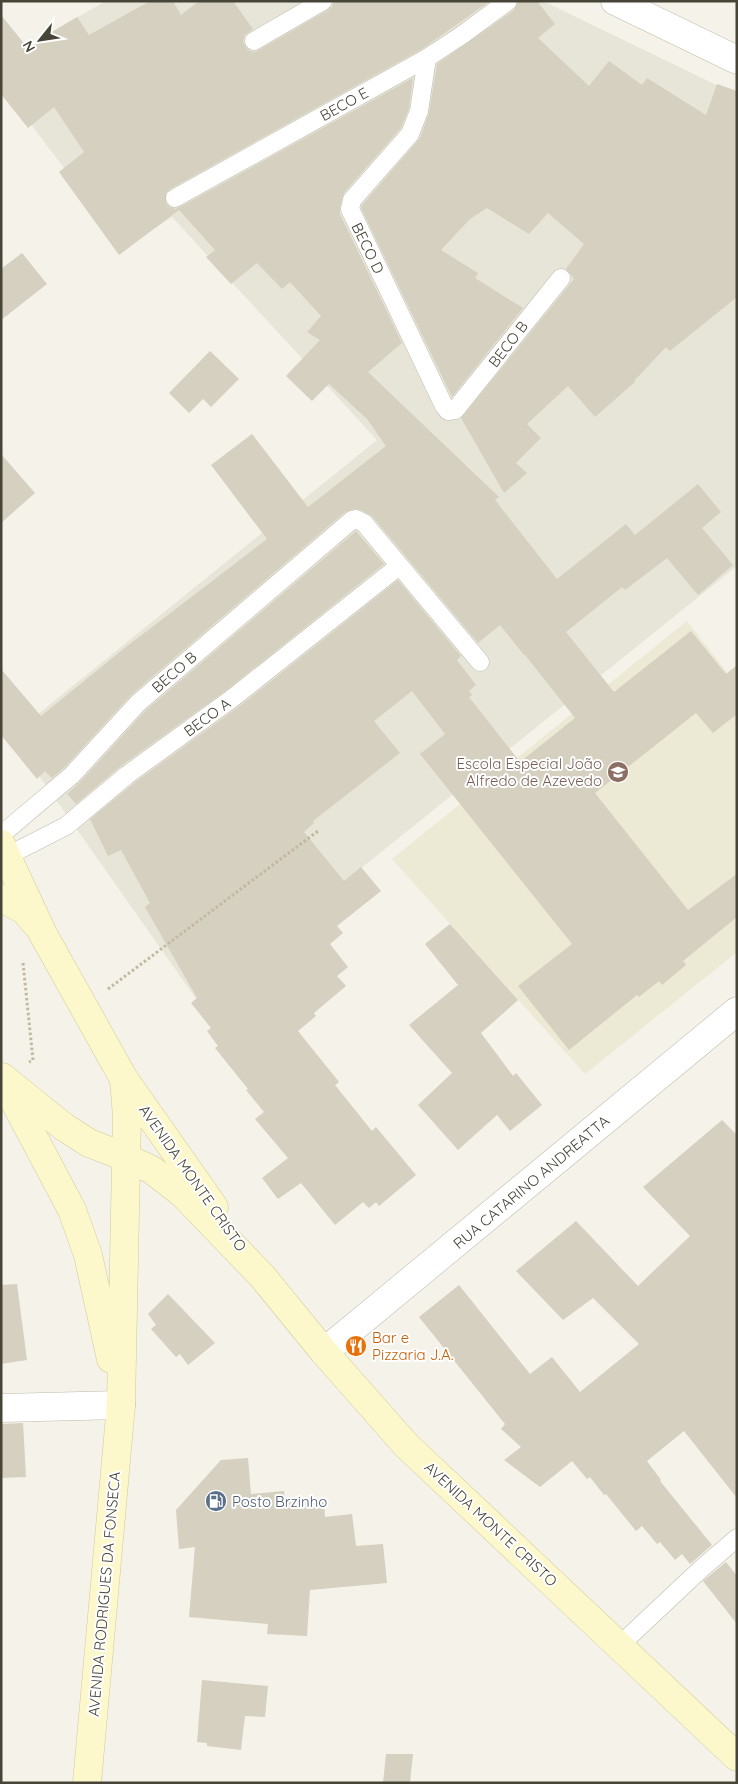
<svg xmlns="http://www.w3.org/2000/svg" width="738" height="1784" font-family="Quicksand,sans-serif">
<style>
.residential{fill:#e7e5d8}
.education{fill:#ece9d4}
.building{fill:#d5d0bf}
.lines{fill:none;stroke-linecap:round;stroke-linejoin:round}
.lane-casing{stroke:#bfbbac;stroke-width:19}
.street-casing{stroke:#bfbbac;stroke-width:29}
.secondary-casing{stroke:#d1cb9b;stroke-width:29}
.path{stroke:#c0b99e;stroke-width:3;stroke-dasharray:2.5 2.5;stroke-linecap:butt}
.lane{stroke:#fff;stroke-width:18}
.street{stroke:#fff;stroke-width:28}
.secondary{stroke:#fcf8cb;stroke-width:28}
.labels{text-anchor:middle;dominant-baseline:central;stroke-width:4;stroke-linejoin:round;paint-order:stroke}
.street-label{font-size:15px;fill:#474438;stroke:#fff}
.education-label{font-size:15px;fill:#785e54;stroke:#fff;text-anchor:end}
.food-label{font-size:15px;fill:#c56008;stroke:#fff;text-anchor:start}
.service-label{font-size:15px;fill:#4e5e75;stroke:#fff;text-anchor:start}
</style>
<rect width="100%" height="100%" fill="#f4f2e9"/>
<path class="residential" d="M106,1H543L737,95V566L197,1000L11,736L377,440L172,217L125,248L1,85V61Z"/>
<path class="education" d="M687,621L737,685V952L585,1074L392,859Z"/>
<g class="building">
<path d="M150,1H173L181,15L199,1H233L253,29L245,35L243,42L248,50L254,52L259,50L328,10L332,7L334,1H490L422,49L170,189L166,193V203L170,207L175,209L180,207L413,78L409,108L401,128L344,193L340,207V214L402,343L368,372L499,497L495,500L557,579L626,524L635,535L698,484L721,512L702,528L733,565L698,595L667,558L625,590L622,587L566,632L614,692L691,631L726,674L737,665V714L713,733L696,713L595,793L688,910L737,874V917L683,961L686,965L662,985L659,981L639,997L637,995L569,1050L518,986L572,944L420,754L445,734L412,691L374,721L400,753L313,821L314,823L304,832L344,881L361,867L381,891L337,926L343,933L330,944L348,967L337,976L346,986L314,1013L316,1016L298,1031L339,1082L335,1085L372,1131L376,1127L416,1175L379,1206L376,1202L369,1208L363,1202L335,1225L301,1183L278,1199L262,1178L288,1158L255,1119L264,1112L246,1090L248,1089L215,1048L218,1046L207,1031L211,1028L191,1003L197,998L145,907L150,903L121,850L108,856L90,819L134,783L241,705L398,580L461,656L457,660L476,685L469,691L472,695L469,697L520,762L575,718L525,655H524L500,625L478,643L372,516L361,510L354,509L345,512L131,695L65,767L52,778L45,771L37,779L1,735V669L41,716L126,647L267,539L211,465L252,434L308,507L386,446L367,419L329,384L312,401L286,376L320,340L307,332L321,316L290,282L282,289L257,263L231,284L206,257L215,250L179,210L119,255L59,172L84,152L54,107L28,128L1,94V15L27,47L77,17L89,35Z"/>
<path d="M518,1H537L555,24L538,38L589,86L609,61L642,85L647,78L706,115L717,84L737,91V297L670,351L666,347L634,381L635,382L595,417L568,386L527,424L541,438L516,463L527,473L504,493L461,418L574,279L566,269L584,244L548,213L529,234L487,208L470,219L441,250L478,273L475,278L523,308L452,397L361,208L362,205L420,138L429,113L437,64L514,10Z"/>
<path d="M22,253L47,284L1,320V269Z"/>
<path d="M210,351L239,379L211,407L203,399L189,413L169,393Z"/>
<path d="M1,454L35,493L1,523Z"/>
<path d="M356,531L384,564L228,689L121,766L76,804L67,794L80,782L145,711Z"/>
<path d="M450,924L518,1000L481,1033L513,1076L516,1073L542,1105L510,1131L497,1115L458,1150L418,1105L452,1073L409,1025L458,985L425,944Z"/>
<path d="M722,1120L737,1135V1498L684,1431L647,1461L661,1480L660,1481L712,1545L690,1564L682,1554L675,1560L660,1542L657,1544L642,1526L636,1531L606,1494L604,1495L590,1477L587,1479L572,1461L540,1487L504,1460L521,1447L501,1429L505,1424L419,1317L459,1285L530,1374L552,1357L580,1392L639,1344L593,1298L563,1320L516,1271L576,1221L638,1286L690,1236L643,1187Z"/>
<path d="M17,1284L27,1360L1,1364V1285Z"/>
<path d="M168,1294L215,1343L188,1365L180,1354L176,1357L151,1329L156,1325L148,1314Z"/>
<path d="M23,1423L26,1477L1,1478V1424Z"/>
<path d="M248,1458L251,1494L284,1491L285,1501L324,1498L325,1517L352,1514L356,1546L383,1544L387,1583L310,1590L307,1636L267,1634L268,1624L189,1617L195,1547L179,1549L176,1510L221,1460Z"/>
<path d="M726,1562L737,1576V1624L703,1581Z"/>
<path d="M202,1680L268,1686L265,1717L245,1716L241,1750L207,1746V1743L197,1742Z"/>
<path d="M386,1754H413L410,1783H383Z"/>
</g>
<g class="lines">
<g class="lane-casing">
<g id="lane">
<path d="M254,41L323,1"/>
<path d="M427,58L419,111L410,134L352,200L350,209L444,406L448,411L455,410L561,278"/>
<path d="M175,198L427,58L462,35L508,1"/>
<path d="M1,835L72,775L138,703L352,520L356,519L364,523L480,662"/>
<path d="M7,856L66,826L127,775L234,697L399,566"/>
<path d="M620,1645L702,1568L737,1538"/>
</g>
</g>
<g class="street-casing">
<g id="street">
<path d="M615,1L737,60"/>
<path d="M324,1352L737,1011"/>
<path d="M1,1408L121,1405"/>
</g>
</g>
<g class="secondary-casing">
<g id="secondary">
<path d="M1,844L43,934L124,1079L214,1207"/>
<path d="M1,898L24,910L35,923"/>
<path d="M2,1077L64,1127L89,1143L125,1157L152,1170L183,1194L262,1276L324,1352L406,1445L737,1757"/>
<path d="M9,1091L72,1210L88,1255L111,1359"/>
<path d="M87,1783L121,1405L127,1117L124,1079"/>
</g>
</g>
<g class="path">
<path d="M23,963L33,1060L29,1062"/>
<path d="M108,989L318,831"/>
</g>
<use href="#lane" class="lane"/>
<use href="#street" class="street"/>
<use href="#secondary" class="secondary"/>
</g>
<defs>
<g id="school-disc" transform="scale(1.125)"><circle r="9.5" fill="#8d6e63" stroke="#fff"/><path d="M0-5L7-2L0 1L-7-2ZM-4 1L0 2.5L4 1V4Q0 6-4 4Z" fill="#fff"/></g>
<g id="restaurant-disc" transform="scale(1.125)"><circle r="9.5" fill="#e8710a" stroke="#fff"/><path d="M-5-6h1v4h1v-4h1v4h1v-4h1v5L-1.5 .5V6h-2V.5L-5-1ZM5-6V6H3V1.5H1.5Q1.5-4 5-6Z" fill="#fff"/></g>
<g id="fuel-disc" transform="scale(1.125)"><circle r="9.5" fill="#5c6f8a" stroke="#fff"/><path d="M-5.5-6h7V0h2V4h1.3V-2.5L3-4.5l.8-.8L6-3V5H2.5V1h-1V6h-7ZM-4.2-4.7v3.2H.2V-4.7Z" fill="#fff"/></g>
</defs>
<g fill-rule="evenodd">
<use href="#school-disc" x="618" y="772"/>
<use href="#restaurant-disc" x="356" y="1346"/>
<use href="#fuel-disc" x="216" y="1501"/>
</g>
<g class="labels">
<g class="street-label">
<text transform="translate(344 104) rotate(-29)">BECO E</text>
<text transform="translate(368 248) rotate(64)">BECO D</text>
<text transform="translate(508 344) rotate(-52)">BECO B</text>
<text transform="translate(174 672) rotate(-41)">BECO B</text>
<text transform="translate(207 717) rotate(-36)">BECO A</text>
<text transform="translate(193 1178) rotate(55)">AVENIDA MONTE CRISTO</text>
<text transform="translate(531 1182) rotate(-40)">RUA CATARINO ANDREATTA</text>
<text transform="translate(491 1524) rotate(43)">AVENIDA MONTE CRISTO</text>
<text transform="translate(104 1594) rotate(-85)">AVENIDA RODRIGUES DA FONSECA</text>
</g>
<g class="education-label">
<text x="602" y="763">Escola Especial João<tspan x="602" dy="17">Alfredo de Azevedo</tspan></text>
</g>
<g class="food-label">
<text x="372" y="1337">Bar e<tspan x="372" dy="17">Pizzaria J.A.</tspan></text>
</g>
<g class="service-label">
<text x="232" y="1501">Posto Brzinho</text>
</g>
</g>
<rect width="738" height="1784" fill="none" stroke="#474438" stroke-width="5"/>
<g transform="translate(40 40) rotate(240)" stroke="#ffffff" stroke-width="4" paint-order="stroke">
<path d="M0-4L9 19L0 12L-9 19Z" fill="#474438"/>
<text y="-8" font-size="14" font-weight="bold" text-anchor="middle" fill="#474438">N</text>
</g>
</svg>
